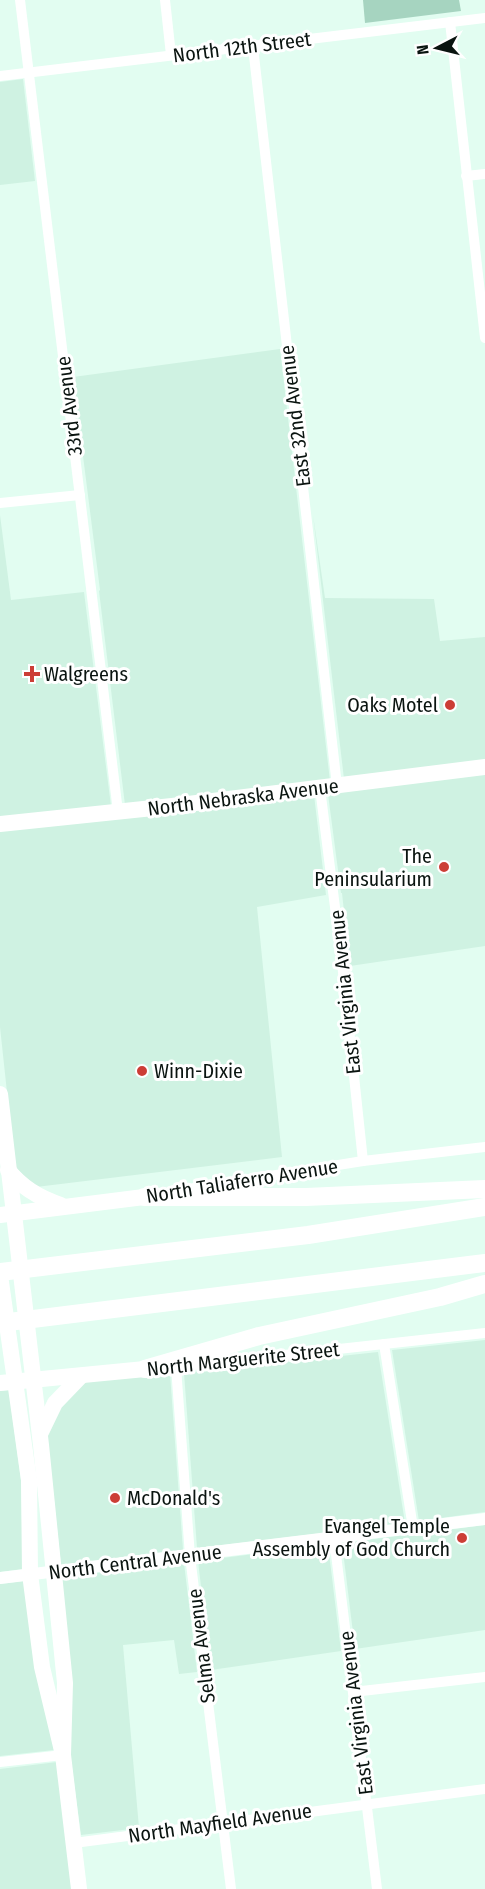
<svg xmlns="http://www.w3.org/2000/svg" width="485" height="1889" font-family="'Fira Sans Condensed',sans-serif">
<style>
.built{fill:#cff2e2}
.green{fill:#a6d4c0}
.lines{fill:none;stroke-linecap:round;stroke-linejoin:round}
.minor{stroke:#fff;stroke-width:10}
.tertiary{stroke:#fff;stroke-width:12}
.primary{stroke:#fff;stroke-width:16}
.motorway{stroke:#fff;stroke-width:18}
.poi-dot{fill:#cc3e36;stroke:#fff;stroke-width:2}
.labels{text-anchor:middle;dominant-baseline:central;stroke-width:6;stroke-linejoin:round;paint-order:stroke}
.street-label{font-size:20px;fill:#0a1410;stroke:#fff}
.poi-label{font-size:20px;fill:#0a1410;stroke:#fff;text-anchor:start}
</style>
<rect width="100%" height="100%" fill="#e2fdf1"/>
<g class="built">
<path d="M23,79L35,181L0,185V82Z"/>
<path d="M280,349L330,781L125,805L99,591L100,590L73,377Z"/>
<path d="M0,515L11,600L84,592L111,806L0,818Z"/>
<path d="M313,515L325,598L434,599L440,641L485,637V761L344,779Z"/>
<path d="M485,774V946L350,966L342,893H341L328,794Z"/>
<path d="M314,795L326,895L257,907L282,1157L36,1187L15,1167L0,1027V831Z"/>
<path d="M485,1340V1512L419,1521L392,1350Z"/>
<path d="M378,1352L405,1523L197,1548L184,1373Z"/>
<path d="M170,1374L183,1550L61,1565L47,1436L60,1406L85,1382Z"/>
<path d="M9,1390L21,1481L23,1569L0,1572V1391Z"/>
<path d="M485,1525V1630L355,1649L342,1543Z"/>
<path d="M328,1545L341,1651L211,1670L198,1561Z"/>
<path d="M184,1563L197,1672L179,1674L174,1640L123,1645L139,1828L81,1835L71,1760L62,1577Z"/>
<path d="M24,1581L54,1750L0,1756V1584Z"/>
<path d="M57,1762L73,1889H0V1769Z"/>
</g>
<path class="green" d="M363,0H459L461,11L365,23Z"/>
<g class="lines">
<g class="minor">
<path d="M20,0L118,812"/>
<path d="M165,0L171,55"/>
<path d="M450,22L485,338"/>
<path d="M253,47L337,786"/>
<path d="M0,76L485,18"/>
<path d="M466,176L485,174"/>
<path d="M0,503L80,495"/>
<path d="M320,788L342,963L363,1161"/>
<path d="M182,1190L363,1161L485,1147"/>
<path d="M384,1344L413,1528"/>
<path d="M175,1367L485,1333"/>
<path d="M176,1367L190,1556L231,1889"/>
<path d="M334,1538L377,1889"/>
<path d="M353,1692L485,1677"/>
<path d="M0,1762L63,1755"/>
<path d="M74,1843L485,1789"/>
</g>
<path class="tertiary" d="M0,1578L485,1519"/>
<g class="primary">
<path d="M0,824L172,806L485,767"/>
<path d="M0,1094L41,1445L65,1683L63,1755"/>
<path d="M8,1170C22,1188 39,1198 61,1205"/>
<path d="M0,1215L144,1197"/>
<path d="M0,1275L29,1480L30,1574L42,1667L63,1755L79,1889"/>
<path d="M0,1383L145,1369"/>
<path d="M41,1432L55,1403L81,1376"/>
</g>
<g class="motorway">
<path d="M144,1197H306L485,1189"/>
<path d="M0,1272L308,1235L485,1207"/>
<path d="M0,1323L485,1263"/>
<path d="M145,1369L259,1336L440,1297L485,1284"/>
</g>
</g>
<g class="poi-dot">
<path d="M29 665h6v6h6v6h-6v6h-6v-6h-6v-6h6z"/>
<circle cx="450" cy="705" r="6"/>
<circle cx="444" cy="867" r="6"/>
<circle cx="142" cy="1071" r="6"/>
<circle cx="115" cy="1498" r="6"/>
<circle cx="462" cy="1538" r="6"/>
</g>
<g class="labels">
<g class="street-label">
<text transform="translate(242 47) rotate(-7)">North 12th Street</text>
<text transform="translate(69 406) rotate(-97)">33rd Avenue</text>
<text transform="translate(295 416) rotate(-97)">East 32nd Avenue</text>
<text transform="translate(243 797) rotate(-7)">North Nebraska Avenue</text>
<text transform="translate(345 992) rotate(-96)">East Virginia Avenue</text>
<text transform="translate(242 1181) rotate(-9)">North Taliaferro Avenue</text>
<text transform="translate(243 1359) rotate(-6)">North Marguerite Street</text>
<text transform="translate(135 1562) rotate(-7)">North Central Avenue</text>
<text transform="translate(201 1646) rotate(-97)">Selma Avenue</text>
<text transform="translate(356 1713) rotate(-97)">East Virginia Avenue</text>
<text transform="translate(220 1823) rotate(-8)">North Mayfield Avenue</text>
</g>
<g class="poi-label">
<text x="44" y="674">Walgreens</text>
<text x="438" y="705" text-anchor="end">Oaks Motel</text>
<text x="432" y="856" text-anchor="end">The<tspan x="432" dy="23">Peninsularium</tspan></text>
<text x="154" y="1071">Winn-Dixie</text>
<text x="127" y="1498">McDonald's</text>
<text x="450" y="1526" text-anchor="end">Evangel Temple<tspan x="450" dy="23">Assembly of God Church</tspan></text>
</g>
</g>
<g transform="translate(437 48) rotate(263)" stroke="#ffffff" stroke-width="4.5" paint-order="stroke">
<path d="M0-4.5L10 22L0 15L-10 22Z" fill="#0a1410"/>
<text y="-9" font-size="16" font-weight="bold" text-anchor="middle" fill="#0a1410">N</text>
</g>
</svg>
